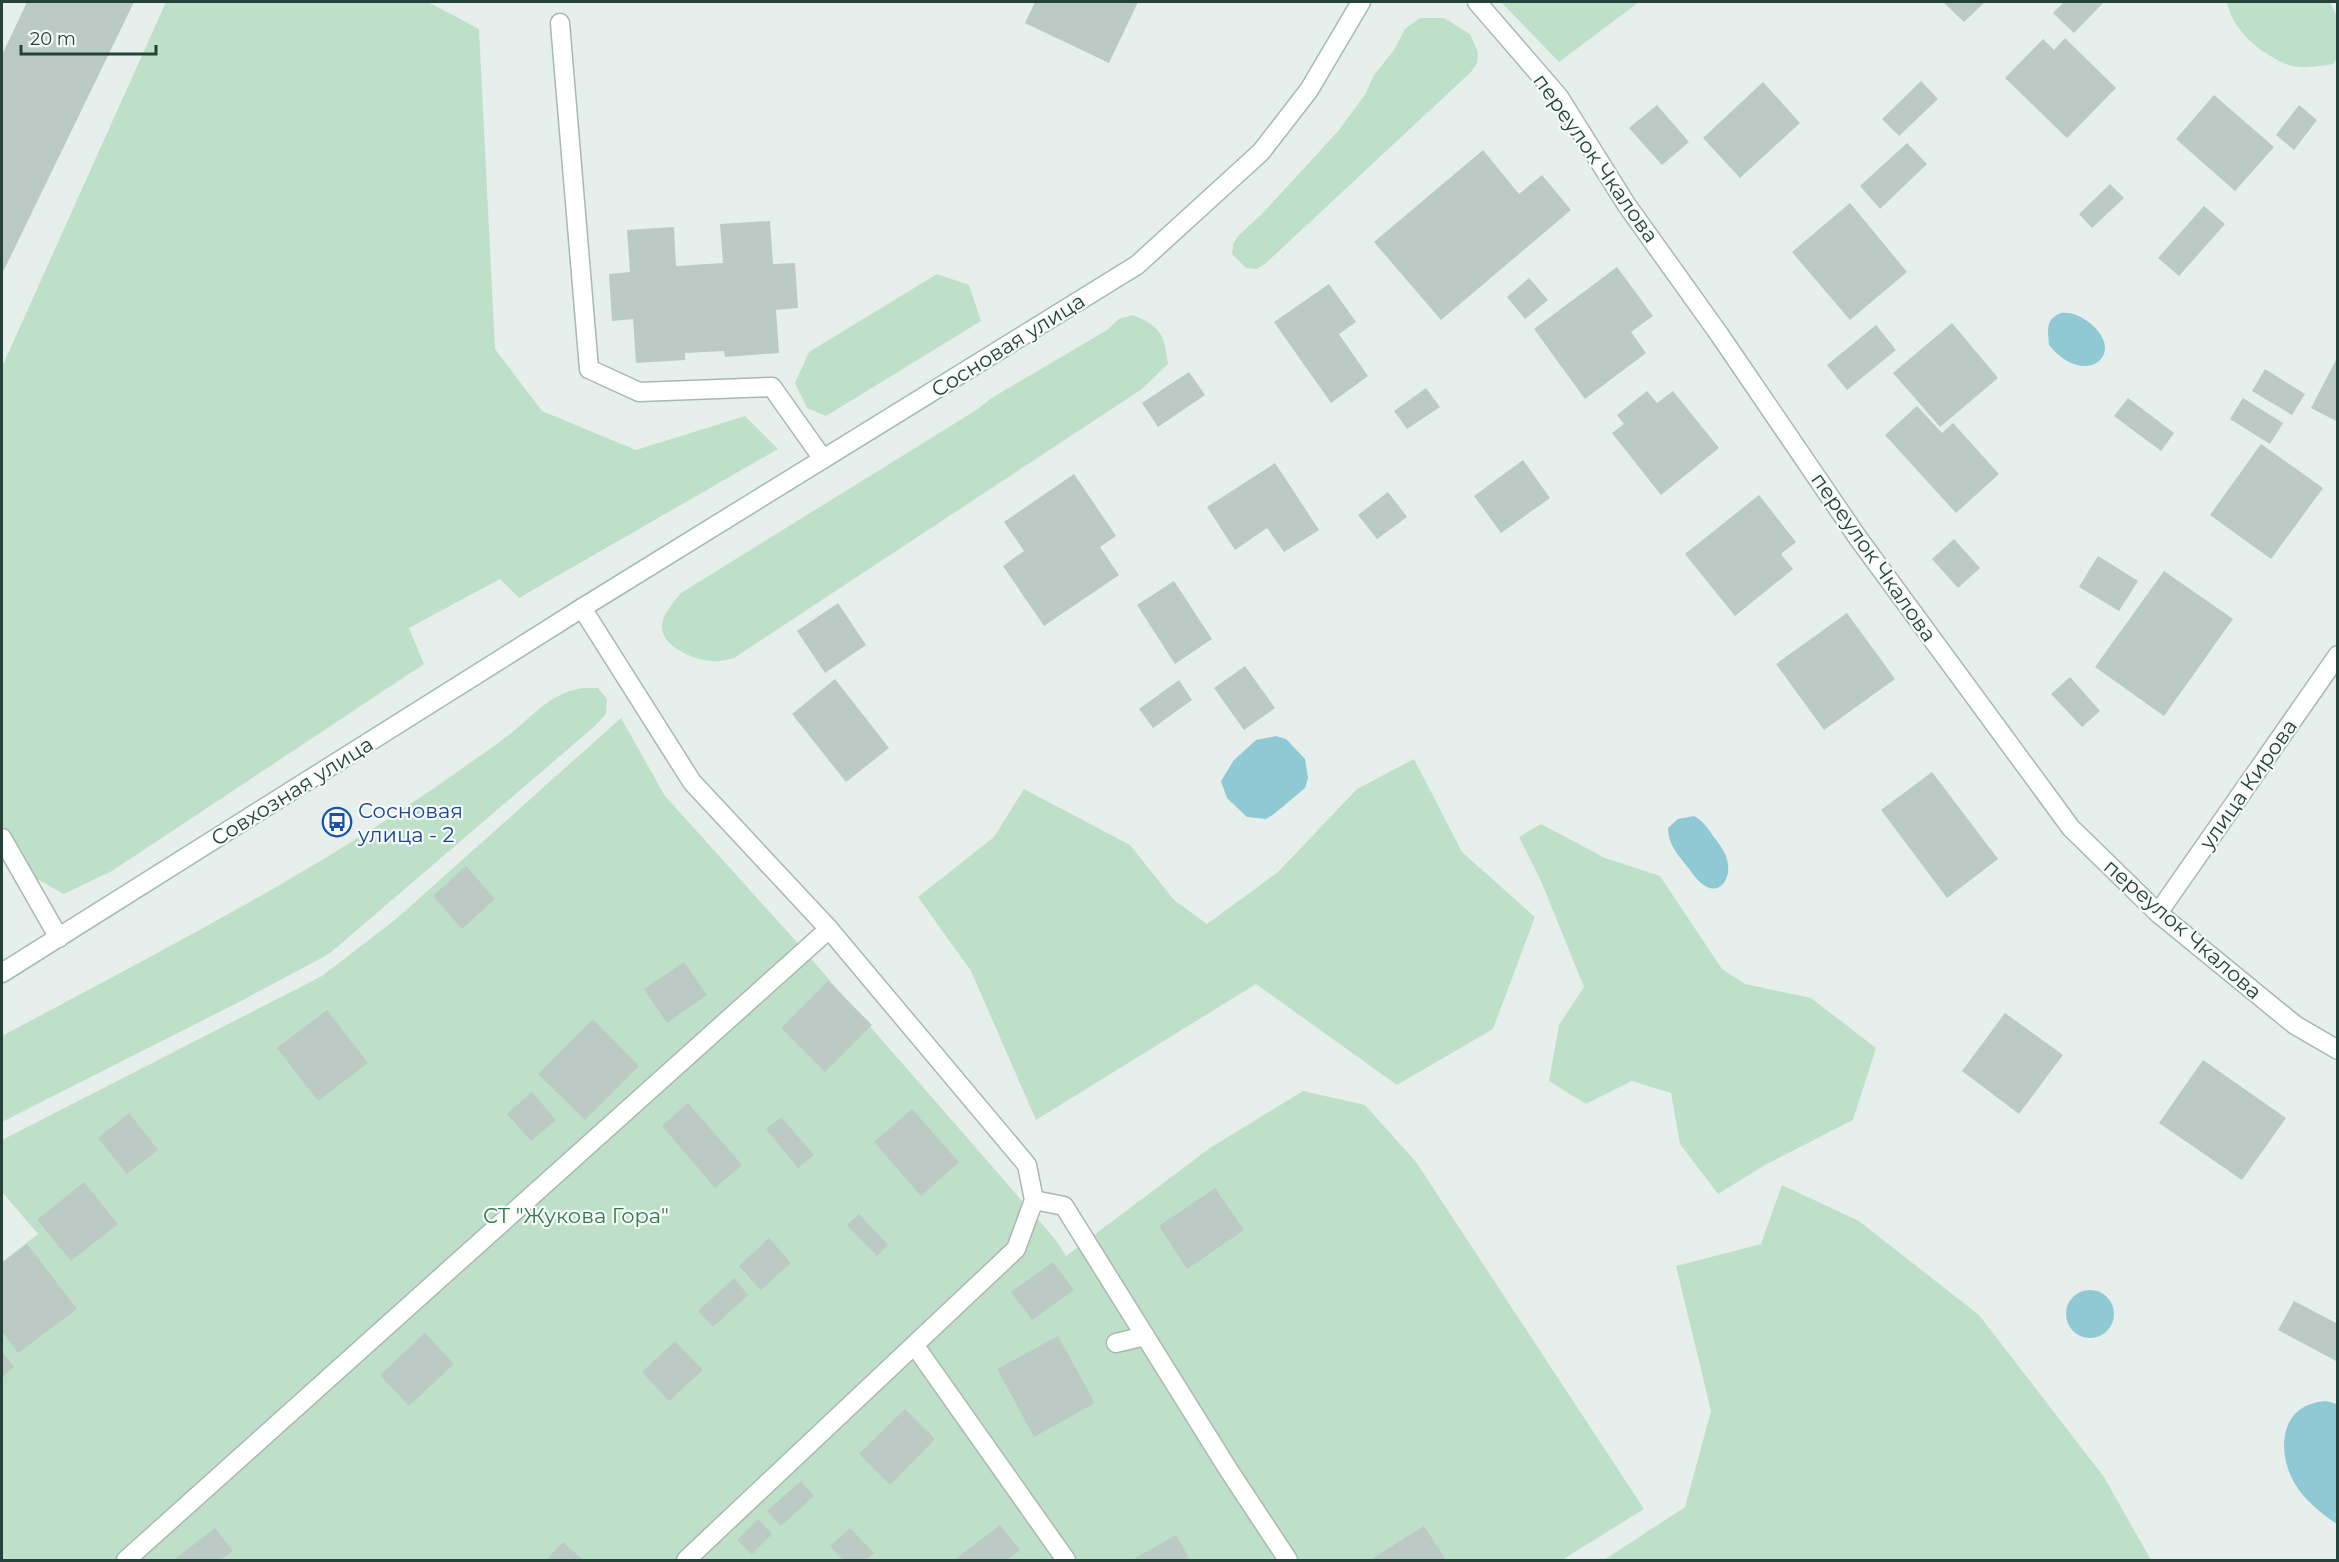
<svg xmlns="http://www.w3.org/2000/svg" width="2339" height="1562" font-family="Montserrat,sans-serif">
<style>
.green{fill:#bfe0c8}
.water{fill:#8ec9d4}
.building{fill:#bbcac4}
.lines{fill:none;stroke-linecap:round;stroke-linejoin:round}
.lane-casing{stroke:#a8b8b2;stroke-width:21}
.street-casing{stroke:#a8b8b2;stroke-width:21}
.secondary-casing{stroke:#a4bbb3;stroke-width:21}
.lane{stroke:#fff;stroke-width:18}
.street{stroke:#fff;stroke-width:18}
.secondary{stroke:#fff;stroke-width:18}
.labels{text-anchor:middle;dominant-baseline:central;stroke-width:4.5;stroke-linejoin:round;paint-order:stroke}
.street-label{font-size:21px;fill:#24423a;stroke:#f7fbf9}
.transit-label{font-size:21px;fill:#164399;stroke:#f7fbf9;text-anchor:start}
.park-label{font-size:21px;fill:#2d7a4b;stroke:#f7fbf9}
</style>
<rect width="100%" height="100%" fill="#e6efeb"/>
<g class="green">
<path d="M166,2H428L479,29L495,349L542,411L636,450L745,416L778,449L519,598L500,579L409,628L424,664L112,871L64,894L28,874L2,824V367Z"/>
<path d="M1501,2H1639L1559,62Z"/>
<path d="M2227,2H2330L2337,16V58L2333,64C2319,66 2300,70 2286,64C2260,53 2232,30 2227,2Z"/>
<path d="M1420,18H1444L1470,34L1478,52L1477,63L1471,72L1265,264L1257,269L1246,268L1232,254L1233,244L1238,236L1262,214L1339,130L1366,93L1374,75L1394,50L1405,29Z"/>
<path d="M937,274L969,285L981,321L826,416L807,408L795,383L809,352Z"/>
<path d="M1132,315C1161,326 1164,334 1168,364L1142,389L734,658C726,660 719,662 711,661C694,660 660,646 662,625C663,613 674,602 681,593L978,409L990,399L1107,330L1119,319Z"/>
<path d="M583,688H598L607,699L606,714L595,726L329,954L239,1002L2,1122V1036C159,952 319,871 464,767C481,755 499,743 515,730C537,711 554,692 583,688Z"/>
<path d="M621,718L665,796L786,930L1004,1180L1055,1239L1066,1256L1210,1148L1303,1091L1365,1105L1416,1162L1644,1509L1562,1560H2V1262L38,1234L2,1192V1140L322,976L396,919Z"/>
<path d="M1414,759L1462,852L1535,917L1493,1029L1397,1085L1256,984L1036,1120L971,971L918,897L994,837L1024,789L1130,845L1174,900L1207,924L1278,872L1357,789Z"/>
<path d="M1541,824L1605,858L1660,876L1722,969L1745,984L1811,998L1876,1048L1853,1120L1765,1165L1718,1194L1680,1144L1671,1093L1632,1081L1586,1104L1549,1081L1559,1025L1584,987L1541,881L1519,837Z"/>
<path d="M1782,1185L1859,1221L1979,1315L2104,1477L2151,1560H1604L1685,1507L1711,1411L1676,1266L1761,1244Z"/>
</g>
<g class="water">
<path d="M2061,313C2073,312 2082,317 2091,324C2128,355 2084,389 2049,345C2048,330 2045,319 2061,313Z"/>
<path d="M1276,736L1286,739L1305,759L1308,778L1305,788L1274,814L1266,819L1247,817L1227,798L1221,781L1234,760L1256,740Z"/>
<path d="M1694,816C1703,821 1708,828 1713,836C1720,845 1727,853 1728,865C1730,882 1717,897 1701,883C1695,878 1691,871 1686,865C1677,854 1668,843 1668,828L1678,819Z"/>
<circle cx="2090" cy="1314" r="24"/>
<path d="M2326,1401L2337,1404V1524C2325,1516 2308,1503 2299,1490C2275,1457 2277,1404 2326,1401Z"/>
</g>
<g class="building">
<path d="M27,2H134L2,274V55Z"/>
<path d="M1035,2H1138L1109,63L1025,23Z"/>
<path d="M1943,2H1985L1964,22Z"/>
<path d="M2064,2H2104L2074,33L2053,13Z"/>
<path d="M2065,38L2116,88L2067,138L2005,78L2043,39L2054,50Z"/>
<path d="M1921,81L1938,99L1899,136L1882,119Z"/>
<path d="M1763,82L1800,123L1740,178L1703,138Z"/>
<path d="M2214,95L2274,147L2235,191L2176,139Z"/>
<path d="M1657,105L1689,142L1662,165L1629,128Z"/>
<path d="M2299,105L2317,120L2294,150L2276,135Z"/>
<path d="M1907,143L1927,164L1880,209L1860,186Z"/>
<path d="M1483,150L1519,194L1542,175L1571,210L1441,320L1374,242Z"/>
<path d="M2110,184L2124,198L2092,228L2079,214Z"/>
<path d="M1850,203L1907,272L1850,320L1792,252Z"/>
<path d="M2204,206L2225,224L2179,276L2158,258Z"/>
<path d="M770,221L773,264L795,263L798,308L776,310L779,353L725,357L724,351L685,353V360L636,363L633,319L612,321L609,274L630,272L627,230L674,227L676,266L723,263L720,224Z"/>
<path d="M1617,267L1653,316L1631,332L1646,353L1585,399L1534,329Z"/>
<path d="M1529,278L1548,300L1525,319L1507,297Z"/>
<path d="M1329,284L1356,322L1339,334L1368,376L1331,403L1274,322Z"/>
<path d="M1952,323L1998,378L1940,427L1893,373Z"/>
<path d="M1876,325L1896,350L1847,390L1827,365Z"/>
<path d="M2338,356V422L2311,408Z"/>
<path d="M2265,369L2305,394L2292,415L2252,391Z"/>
<path d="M1189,372L1205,395L1158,427L1142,403Z"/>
<path d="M1426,388L1440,407L1407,429L1394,411Z"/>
<path d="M1647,391L1657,403L1673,391L1719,448L1661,495L1612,433L1624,424L1617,415Z"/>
<path d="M2128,398L2174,433L2161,451L2114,416Z"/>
<path d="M2243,398L2283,423L2270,444L2230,419Z"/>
<path d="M1917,406L1942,433L1953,423L1999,474L1956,513L1885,435Z"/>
<path d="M2261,444L2323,488L2271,559L2210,515Z"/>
<path d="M1523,460L1550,498L1501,533L1474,496Z"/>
<path d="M1275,463L1319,530L1284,552L1267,528L1235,550L1207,507Z"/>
<path d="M1074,474L1116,536L1100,547L1119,575L1044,626L1003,566L1024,551L1004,522Z"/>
<path d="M1388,492L1407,517L1377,539L1358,515Z"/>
<path d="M1759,495L1796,542L1781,554L1793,569L1735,616L1685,554Z"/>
<path d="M1954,539L1980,568L1958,588L1932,559Z"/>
<path d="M2098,556L2138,581L2119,611L2079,587Z"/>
<path d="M2164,571L2233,619L2164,716L2095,667Z"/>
<path d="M1174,581L1212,639L1175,664L1137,605Z"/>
<path d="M838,603L866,645L825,673L797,631Z"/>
<path d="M1847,613L1895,679L1824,730L1776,664Z"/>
<path d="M1245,666L1275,708L1244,730L1214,688Z"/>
<path d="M2070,677L2100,711L2082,727L2051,694Z"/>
<path d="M835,679L889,748L846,782L792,714Z"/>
<path d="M1179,680L1192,700L1153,728L1139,709Z"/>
<path d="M1932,772L1998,859L1947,898L1881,810Z"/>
<path d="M466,866L495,899L462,929L433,896Z"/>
<path d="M684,962L707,995L667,1023L644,989Z"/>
<path d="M828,981L872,1025L825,1072L781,1028Z"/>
<path d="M327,1010L368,1063L318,1101L277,1048Z"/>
<path d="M2005,1013L2063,1055L2019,1114L1962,1071Z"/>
<path d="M593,1019L639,1066L585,1120L538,1074Z"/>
<path d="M2203,1060L2286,1118L2242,1180L2159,1123Z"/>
<path d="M532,1092L556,1120L531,1141L507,1114Z"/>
<path d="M688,1103L742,1165L715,1188L662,1126Z"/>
<path d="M912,1109L959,1162L921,1196L874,1142Z"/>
<path d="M129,1113L158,1150L127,1174L98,1138Z"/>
<path d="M781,1117L814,1155L798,1168L766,1129Z"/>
<path d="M84,1182L118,1224L71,1261L37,1220Z"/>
<path d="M1215,1188L1244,1230L1187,1269L1159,1226Z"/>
<path d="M859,1214L888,1245L877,1256L847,1225Z"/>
<path d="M769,1238L791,1263L761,1290L739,1266Z"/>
<path d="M27,1244L77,1309L18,1353L2,1331V1263Z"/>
<path d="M1053,1262L1074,1290L1032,1320L1011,1292Z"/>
<path d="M734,1278L748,1295L713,1327L698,1311Z"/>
<path d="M2294,1301L2338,1324V1362L2278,1330Z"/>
<path d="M425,1333L454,1364L409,1406L380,1375Z"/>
<path d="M1058,1336L1095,1403L1034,1437L997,1369Z"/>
<path d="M675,1341L703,1370L669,1401L642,1372Z"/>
<path d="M2,1352L14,1367L2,1378Z"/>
<path d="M905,1409L935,1439L890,1485L859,1454Z"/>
<path d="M801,1481L814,1496L781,1526L767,1511Z"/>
<path d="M758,1519L772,1534L752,1554L737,1540Z"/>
<path d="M1000,1525L1020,1550L1007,1560H954Z"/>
<path d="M1424,1526L1446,1560H1370Z"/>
<path d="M215,1528L233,1551L220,1560H177L176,1558Z"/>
<path d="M850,1528L874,1553L866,1560H843L830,1546Z"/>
<path d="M1176,1535L1190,1560H1132Z"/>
<path d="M563,1542L583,1560H546Z"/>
</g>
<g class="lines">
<g class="lane-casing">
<g id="lane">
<path d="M560,23L589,369L639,392L772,387L823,459"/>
<path d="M582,608L692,782L829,929L1027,1165L1034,1200L1016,1249L686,1560"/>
<path d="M2,838L59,938"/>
<path d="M1034,1200L1064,1206L1228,1469L1288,1560"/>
<path d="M1116,1343L1145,1336"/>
<path d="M915,1346L1066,1560"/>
<path d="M126,1560L829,929"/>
</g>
</g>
<g class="street-casing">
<g id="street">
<path d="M1477,2L1559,97L1626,204L1719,334L1858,538L2071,828L2158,913L2295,1025L2338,1050"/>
<path d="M2158,913L2338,655"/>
</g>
</g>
<g class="secondary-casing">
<path id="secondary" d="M2,973L582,608L1137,265L1261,152L1309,90L1361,2"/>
</g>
<use href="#lane" class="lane"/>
<use href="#street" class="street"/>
<use href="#secondary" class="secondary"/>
</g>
<defs>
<g id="bus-ring" transform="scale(1.5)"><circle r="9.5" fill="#f7fbf9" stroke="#1a4fb4" stroke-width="1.5"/><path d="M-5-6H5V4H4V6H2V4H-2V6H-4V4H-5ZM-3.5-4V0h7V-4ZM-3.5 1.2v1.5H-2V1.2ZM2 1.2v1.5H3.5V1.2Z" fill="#1a4fb4"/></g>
</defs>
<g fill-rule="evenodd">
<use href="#bus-ring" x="337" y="822"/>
</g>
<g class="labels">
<g class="street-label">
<text transform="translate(1596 158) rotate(55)">переулок Чкалова</text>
<text transform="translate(1008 345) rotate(-32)">Сосновая улица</text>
<text transform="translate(1874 557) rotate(55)">переулок Чкалова</text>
<text transform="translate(2248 784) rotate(-55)">улица Кирова</text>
<text transform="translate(292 791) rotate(-32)">Совхозная улица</text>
<text transform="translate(2183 929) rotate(41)">переулок Чкалова</text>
</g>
<g class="transit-label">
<text x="358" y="810">Сосновая<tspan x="358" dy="24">улица - 2</tspan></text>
</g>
<g class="park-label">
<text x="576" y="1215">СТ "Жукова Гора"</text>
</g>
</g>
<rect width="2339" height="1562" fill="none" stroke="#24423a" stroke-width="6"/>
<path d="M21 45v9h135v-9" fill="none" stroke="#24423a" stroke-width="3"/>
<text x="30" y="45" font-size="18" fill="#24423a" stroke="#f7fbf9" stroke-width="4.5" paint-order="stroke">20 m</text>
</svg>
